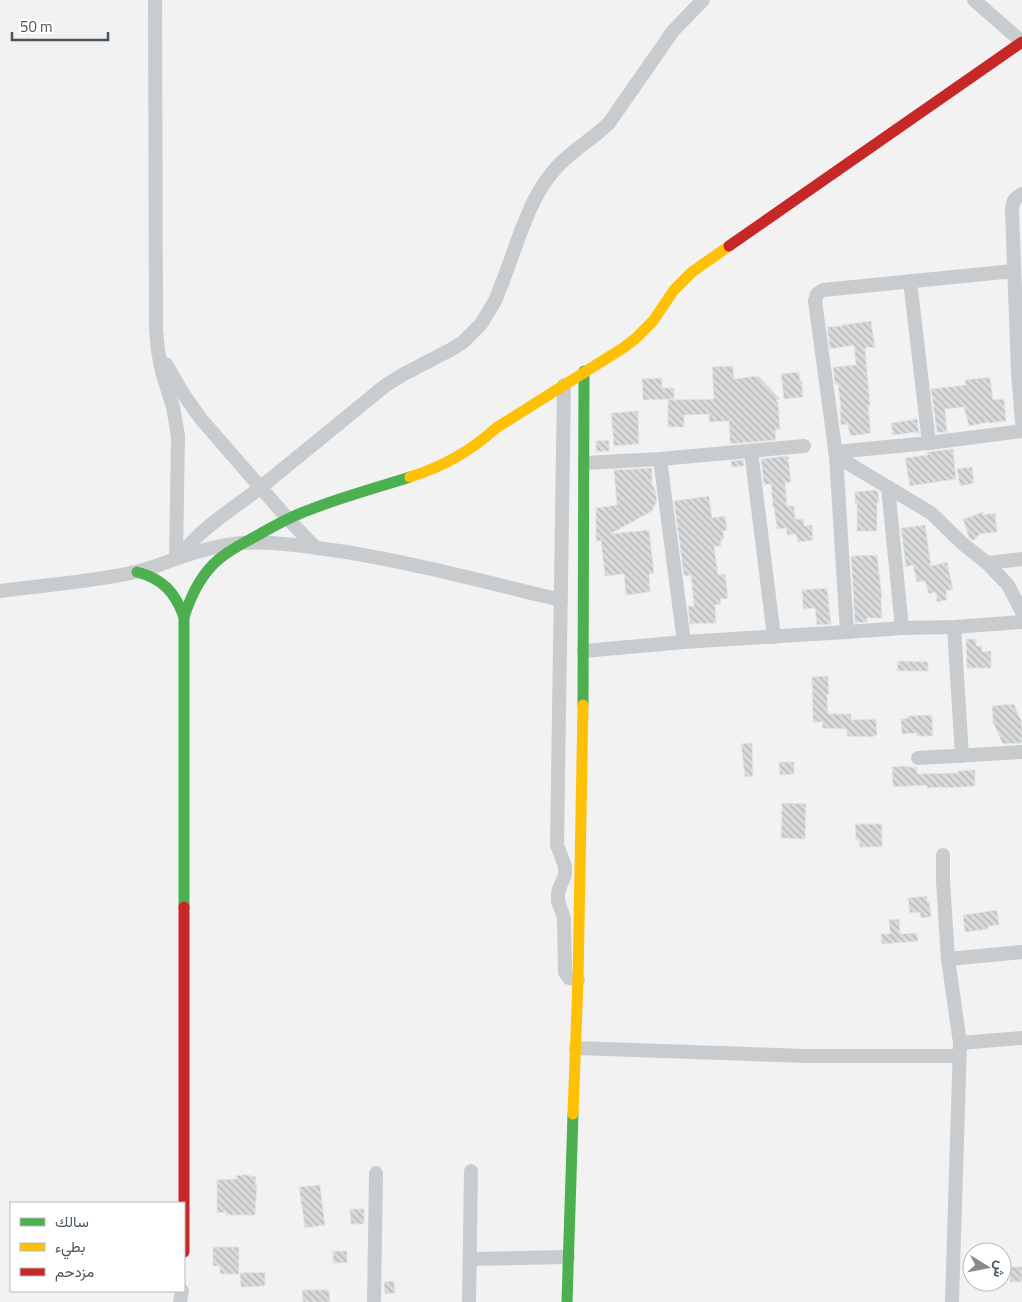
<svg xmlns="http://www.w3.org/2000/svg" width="1022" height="1302" font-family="'Titillium Web',Vazirmatn,sans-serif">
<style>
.building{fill:url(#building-back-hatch);stroke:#e3e4e5}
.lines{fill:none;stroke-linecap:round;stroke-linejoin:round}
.street{stroke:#c9ccce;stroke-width:14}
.fast{stroke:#4caf50;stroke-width:11}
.slow{stroke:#ffc107;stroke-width:11}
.jam{stroke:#c62828;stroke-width:11}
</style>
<defs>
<pattern id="building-back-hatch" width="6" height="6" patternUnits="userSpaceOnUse" patternTransform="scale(1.25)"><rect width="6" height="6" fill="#d8d9da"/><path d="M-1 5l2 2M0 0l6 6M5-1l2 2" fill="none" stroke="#b1b3b4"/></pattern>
</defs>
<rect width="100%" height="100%" fill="#f2f2f2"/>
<g class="building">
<path d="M871,321L875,347L865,348L870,406H868L871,433L850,436L848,424L841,425L840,409H841L838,384H835L833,367L856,365L854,345L830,349L827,327L843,326L842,325Z"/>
<path d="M733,366L734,379L758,376L780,399L776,400L778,403L780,429L775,430L776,440L730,444L729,421L709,422V414L684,415V427H668V400L714,399L712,367Z"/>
<path d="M799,372L800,381H802L803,397L784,399L781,374Z"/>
<path d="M990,377L993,400L1004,399L1006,421L989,423V422L969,426L964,407L945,409L947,432L937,433L931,389L966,385L965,380Z"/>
<path d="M662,378V388H674V399L643,400L642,379Z"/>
<path d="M638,411L639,444L614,446L611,413Z"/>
<path d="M917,419L919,433L918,434L917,432L893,435L891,423Z"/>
<path d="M609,440V451L596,452V441Z"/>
<path d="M953,449L956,479L910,486L905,458L928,455L927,452Z"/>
<path d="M788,456L791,482L785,483L787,506H794L795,519H804V526L812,525L813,540L798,542L796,534L787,535L786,528L777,529L774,507H773L771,484L764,485L761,459Z"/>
<path d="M743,460L744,466L732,467L731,461Z"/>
<path d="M972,467L974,483L960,486L957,469Z"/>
<path d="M652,468V486H654L657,501L652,511L610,534L649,530L654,573L649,574L650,592L626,595L624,574L605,576L601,540L596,542V508L617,505L614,470Z"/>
<path d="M876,490L878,492L879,502H877V531H857V503H855V492Z"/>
<path d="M709,496L712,518L725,516L727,530L723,531L724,539L721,540V546H714L718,575L725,574L728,598L720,599L721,604L715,605L716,623L690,624L688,606H694L691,575L684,576L674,501Z"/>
<path d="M983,512V515L995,513L997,532L980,534L973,541L969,537L963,519Z"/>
<path d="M925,525L931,566L947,562L953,589L946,591L947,600L937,602L936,592L929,594L925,581L917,582L913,565L906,567L901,528Z"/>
<path d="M877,555L882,597L881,598L882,618H867V622L855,623L851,556Z"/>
<path d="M827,588L831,624L817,625L815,608L803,609L802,590Z"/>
<path d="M966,639H976V646H982V652L991,651V668H967Z"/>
<path d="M898,661L928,662V671H897Z"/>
<path d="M828,676L829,694H827L828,714H851V720L876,719L877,735L873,736V737L847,736V729L822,728L823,722H813L812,677Z"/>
<path d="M1014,704L1022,723V743L1003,744L993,722L992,706Z"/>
<path d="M932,715L933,736H917V733L902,734L901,719L908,718V716Z"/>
<path d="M752,743L753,776L745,777L741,744Z"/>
<path d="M779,762H794V774L780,775Z"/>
<path d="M908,766V767H917V774L958,773V771L975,770V786L945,788V787L927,788V785L893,787L892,767Z"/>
<path d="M782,803L806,804L805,839L781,838Z"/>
<path d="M855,824H882V847H860L859,840H856Z"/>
<path d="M927,896V902L929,901L931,917L921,918L920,912L910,913L908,898Z"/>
<path d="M997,910L999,925L988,926V929L965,932L963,915Z"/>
<path d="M899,919L900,934L917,933L918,941L882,944L881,934H890L889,920Z"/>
<path d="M242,1174L256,1177L255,1185H257L255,1215H226V1212L217,1213V1180L236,1179L237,1175L242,1176Z"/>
<path d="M320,1185L325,1225L305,1228L299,1187Z"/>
<path d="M350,1209H364V1224H351Z"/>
<path d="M213,1247H239V1274H220V1266H213Z"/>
<rect x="333" y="1251" width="14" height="12"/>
<rect x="1010" y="1267" width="12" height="15"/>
<path d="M265,1272V1286L241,1287L240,1273Z"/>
<path d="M394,1281L395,1293L385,1294L384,1282Z"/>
<path d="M302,1290H329L330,1302H303Z"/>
</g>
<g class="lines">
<g class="street">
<path d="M155,0L156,329L158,351L162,372L173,407L178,436L176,558"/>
<path d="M974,0L1022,42"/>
<path d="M1022,194C1014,198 1013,201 1012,210L1018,372L1022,422"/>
<path d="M910,281L929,443"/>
<path d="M166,364L182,392L201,419L288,519L315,547"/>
<path d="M564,385L557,845L565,866V875L559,889L558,894V901L564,918L565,972L569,978L578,980"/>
<path d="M751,451L774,637"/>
<path d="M835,452L929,443L1022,431"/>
<path d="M836,456L931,513L963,544L987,563L1008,585L1022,612"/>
<path d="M660,459L684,642"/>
<path d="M585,463L660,459L804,446"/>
<path d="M888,487L902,628"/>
<path d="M180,557C197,530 236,507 261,487C303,453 344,419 386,385L404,374L452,349L463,342L481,324L495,301C503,281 511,260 518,239C528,213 537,189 556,168C572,150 593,139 609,123L673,31L703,0"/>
<path d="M987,563L1022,559"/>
<path d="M0,591C44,585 92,582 135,572C150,569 164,563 178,558C198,551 220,545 241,543C276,541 312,547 346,552C419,564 489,583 561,600"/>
<path d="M954,627L962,756"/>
<path d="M847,632L836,456L815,301L817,294L823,290L1014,271"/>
<path d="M584,651L684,642L847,632L902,628L954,627L1022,622"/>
<path d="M918,758L1022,752"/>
<path d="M943,855V881L948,959L960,1043L952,1302"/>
<path d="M948,959L1022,952"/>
<path d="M960,1043L1022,1038"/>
<path d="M576,1048L806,1056H959"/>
<path d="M470,1259L568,1257"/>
<path d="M180,1302L182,1291"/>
<path d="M374,1302L376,1173"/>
<path d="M469,1302L471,1171"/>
</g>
<g class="fast">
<path d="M137,572C163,579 175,592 184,617V907"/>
<path d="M184,617C191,595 201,574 219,559C231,549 244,543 258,535C274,526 291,516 309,510C342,497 376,488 410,477"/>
<path d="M583,705L584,371"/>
<path d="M567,1302L573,1114"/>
</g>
<g class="slow">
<path d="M410,477C442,467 471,451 496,428L623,348L635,339L653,321L674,290L692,272L729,246"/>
<path d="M573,1114L578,980L583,705"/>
</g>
<g class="jam">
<path d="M729,246L1022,42"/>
<path d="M184,907V1252"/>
</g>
</g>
<rect x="10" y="1202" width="175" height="90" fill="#ffffff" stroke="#b6bbbf"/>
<rect x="20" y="1218" width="25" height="8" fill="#4caf50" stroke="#b6bbbf"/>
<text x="55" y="1227" font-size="15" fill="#49555e">سالك</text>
<rect x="20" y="1243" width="25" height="8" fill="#ffc107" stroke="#b6bbbf"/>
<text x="55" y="1252" font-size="15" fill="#49555e">بطيء</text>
<rect x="20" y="1268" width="25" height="8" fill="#c62828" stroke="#b6bbbf"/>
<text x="55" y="1277" font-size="15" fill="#49555e">مزدحم</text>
<g transform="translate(987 1267) rotate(100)"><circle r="24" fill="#ffffff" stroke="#b6bbbf"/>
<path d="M0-4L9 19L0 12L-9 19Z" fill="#848c92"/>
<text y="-8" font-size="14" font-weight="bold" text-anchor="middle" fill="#49555e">ش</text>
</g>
<path d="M12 32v8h96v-8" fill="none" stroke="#49555e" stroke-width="2.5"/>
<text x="20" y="32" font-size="15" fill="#49555e" stroke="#ffffff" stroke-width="4" paint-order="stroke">50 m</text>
</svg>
